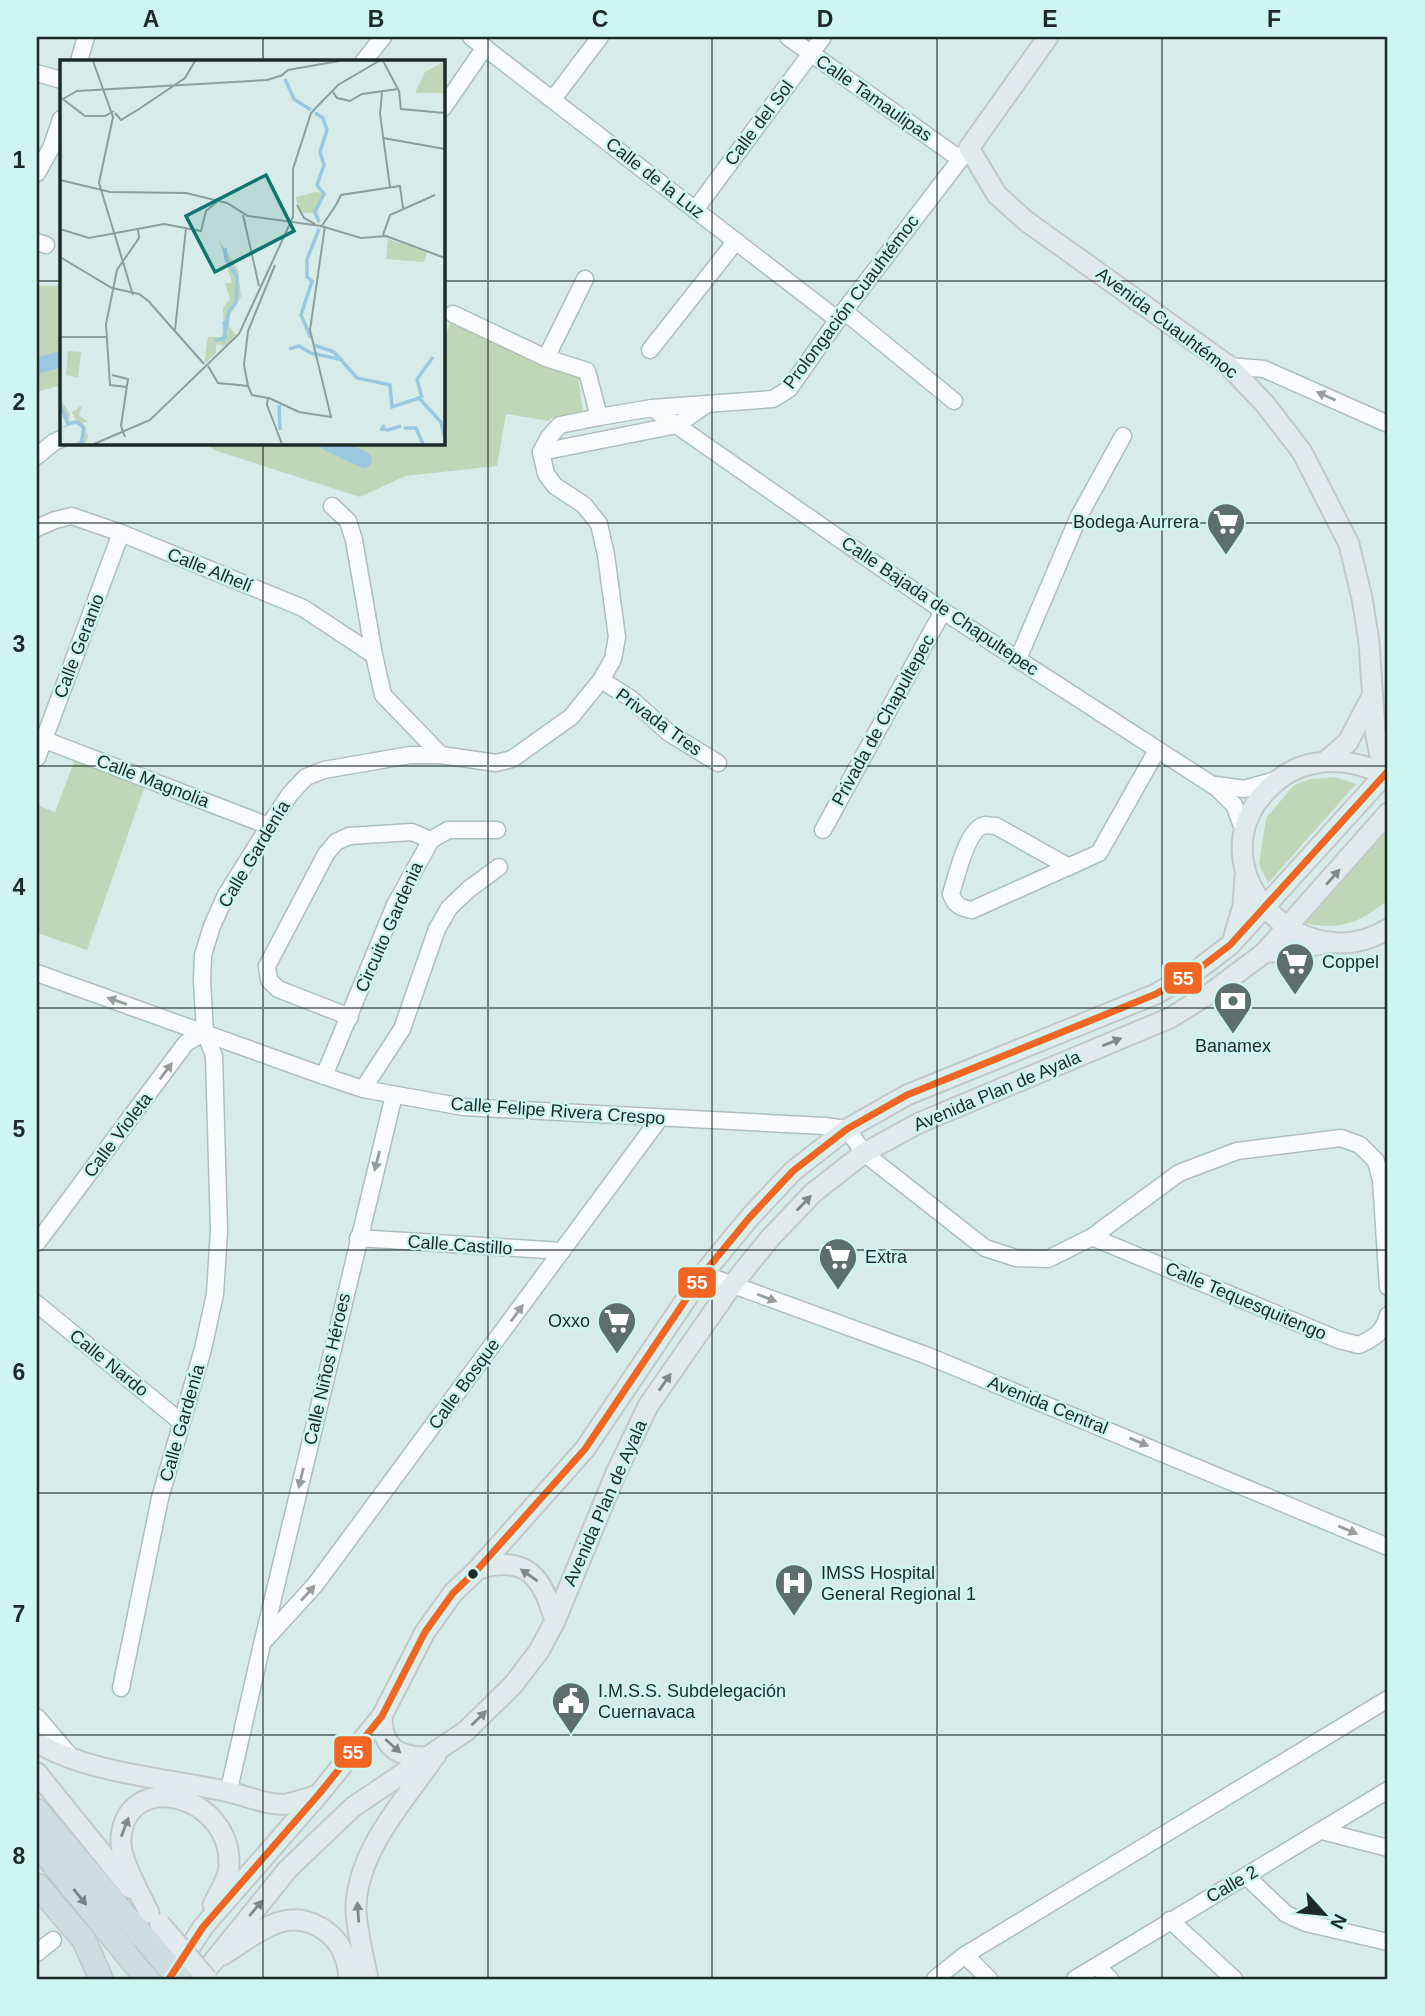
<svg xmlns="http://www.w3.org/2000/svg" width="1425" height="2016" font-family="Helvetica,sans-serif">
<style>
.green{fill:#bfd6b9}
.lines{fill:none;stroke-linecap:round;stroke-linejoin:round}
.canal{stroke:#9cc7e1;stroke-width:16}
.minor-casing{stroke:#adbebb;stroke-width:19}
.major-casing{stroke:#bfc9c8;stroke-width:23}
.highway-casing{stroke:#bfc9c8;stroke-width:26}
.minor{stroke:#f9fcfc;stroke-width:16}
.major{stroke:#e0eaec;stroke-width:19}
.highway{stroke:#cedee0;stroke-width:23}
.major-bridge-casing{stroke:#bfc9c8;stroke-width:23;stroke-linecap:butt}
.highway-bridge-casing{stroke:#bfc9c8;stroke-width:26;stroke-linecap:butt}
.major-bridge{stroke:#e0eaec;stroke-width:19}
.highway-bridge{stroke:#cedee0;stroke-width:23}
.bus-1-casing{stroke:#cef5ef;stroke-width:12}
.bus-1{stroke:#f26522;stroke-width:7}
.oneway{fill:#969e9d}
.oneway2{fill:#7e8a8a}
.oneway3{fill:#758484}
.grid{fill:none;stroke:#1c2b28;stroke-width:2;stroke-opacity:0.55}
.bus-dot{fill:#1c2b28;stroke:#cef5ef;stroke-width:2.5}
.labels{text-anchor:middle;dominant-baseline:central;stroke-width:5;stroke-linejoin:round;paint-order:stroke}
.street-label{font-size:18px;fill:#1c2b28;stroke:#cef5ef}
.poi-label{font-size:18px;fill:#1c2b28;stroke:#cef5ef;text-anchor:start}
.inset-river{fill:none;stroke:#9cc7e1;stroke-width:3.5}
.inset-road{fill:none;stroke:#8c9f9c;stroke-width:2}
.view{fill:#0f766e;fill-opacity:0.15;stroke:#0f766e;stroke-width:3.5}
.inset-edge{fill:none;stroke:#1c2b28;stroke-width:3.5}
.line-badge{stroke:#cef5ef;stroke-width:2.5}
.badge-label{font-size:19px;text-anchor:middle;font-weight:bold;fill:#fff}
.neatline{fill:none;stroke:#1c2b28;stroke-width:2.5}
.grid-label{font-size:23px;text-anchor:middle;font-weight:bold;fill:#1c2b28}
</style>
<rect width="100%" height="100%" fill="#d7ece9"/>
<g class="green">
<path d="M37,286H61V385L37,392Z"/>
<path d="M450,323L534,361L578,373L583,415L550,418V421L506,414L497,466L405,476L360,497L214,450L206,443H443V342Z"/>
<path d="M76,757L146,783L87,950L37,933V805L55,812Z"/>
<path d="M1335,777L1356,784L1268,883L1259,864L1266,818L1294,785L1311,779Z"/>
<path d="M1388,826V900C1359,923 1341,931 1304,923Z"/>
</g>
<g class="lines">
<g class="canal">
<path d="M37,366L61,359"/>
<path d="M328,443L364,460"/>
</g>
<g class="minor-casing">
<g id="minor">
<path d="M471,37L838,320"/>
<path d="M788,37L960,159"/>
<path d="M79,61L86,37"/>
<path d="M364,61L383,37"/>
<path d="M37,73L61,80"/>
<path d="M553,99L600,37"/>
<path d="M443,108L485,47"/>
<path d="M37,173L51,148L61,119"/>
<path d="M695,210L823,37"/>
<path d="M37,242L46,245"/>
<path d="M844,311L954,401"/>
<path d="M453,314L546,358L587,371L599,417"/>
<path d="M650,350L736,241"/>
<path d="M546,358L585,279"/>
<path d="M1229,366L1264,369L1388,424"/>
<path d="M652,408L943,611L1217,788L1234,805L1244,831"/>
<path d="M541,452L677,425L707,404"/>
<path d="M37,456L54,442L61,439"/>
<path d="M332,506L348,521L354,540L374,655L383,695L441,755"/>
<path d="M37,528L55,520L72,516L121,533L303,608L374,655"/>
<path d="M1018,659L1079,516L1123,436"/>
<path d="M601,680L630,698L669,733L718,763"/>
<path d="M37,737L269,826"/>
<path d="M37,758L121,533"/>
<path d="M1216,785L1244,789L1276,780"/>
<path d="M823,830L943,611"/>
<path d="M1069,867L996,826C995,826 985,825 985,825C967,828 956,878 951,894C955,905 960,908 972,910L1099,853L1157,750"/>
<path d="M37,973L324,1076L363,1089L464,1107L824,1126L847,1129L864,1153L985,1248L1016,1258L1048,1259L1092,1237L1179,1173L1237,1151L1341,1138L1360,1145L1376,1161L1381,1180L1388,1287"/>
<path d="M350,1017L278,989L269,980L267,966L326,854L336,842L349,836L412,832L431,840"/>
<path d="M324,1076L395,905L431,840L448,830H497"/>
<path d="M363,1089L402,1029L437,929L449,908L469,889L499,867"/>
<path d="M1092,1237L1339,1340L1359,1345C1374,1338 1384,1332 1388,1315"/>
<path d="M358,1238L562,1251"/>
<path d="M37,1243L186,1043L205,1032"/>
<path d="M703,1274L928,1356L1388,1547"/>
<path d="M37,1304L181,1422"/>
<path d="M263,1642L315,1585L660,1118"/>
<path d="M121,1688L160,1498L203,1349L215,1294L219,1231L214,1056L205,1032L202,981L203,955L212,926L226,895L269,826L290,794L306,777L324,770L410,755H441L496,763L512,759L571,717L601,680L613,659L617,637L606,555L599,524L584,505L555,486L546,474L541,452L549,437L560,425L599,417L652,408L773,399L789,389L844,311L969,148"/>
<path d="M37,1717L71,1757"/>
<path d="M230,1785L262,1644L394,1095"/>
<path d="M1322,1831L1388,1848"/>
<path d="M1246,1876L1286,1914L1306,1923L1388,1942"/>
<path d="M1170,1920L1234,1979"/>
<path d="M37,1953L53,1940"/>
<path d="M965,1955L989,1979"/>
<path d="M1097,1966L1110,1979"/>
<path d="M935,1979L965,1955L1388,1699"/>
<path d="M1075,1979L1388,1790"/>
</g>
</g>
<g class="major-casing">
<g id="major">
<path d="M1048,37L969,148L997,195L1026,221L1229,366L1265,404L1302,452L1349,544L1362,598L1369,642L1375,731L1384,776"/>
<path d="M1326,761L1348,742L1371,698"/>
<path d="M1388,779C1370,764 1340,759 1317,763C1296,766 1281,775 1267,790C1193,867 1300,983 1388,929"/>
<path d="M1234,936L1243,906L1245,877"/>
<path d="M1264,953L1322,944"/>
<path d="M478,1569C527,1554 543,1578 555,1621"/>
<path d="M382,1716C382,1746 395,1756 424,1757"/>
<path d="M37,1742C85,1773 172,1779 229,1792C247,1796 268,1806 287,1804C297,1802 308,1798 318,1795"/>
<path d="M37,1773L130,1888"/>
<path d="M149,1913C140,1893 119,1859 121,1838C127,1768 232,1794 229,1866C229,1878 218,1894 213,1905"/>
<path d="M223,1955C239,1945 262,1927 280,1922C306,1914 337,1931 345,1958C348,1964 348,1972 349,1979"/>
<path d="M178,1966L203,1927L319,1794L382,1716L425,1632L453,1593L478,1569L585,1449L703,1274L750,1217L793,1171L847,1129L907,1095L1156,994L1200,968L1230,945L1388,771"/>
<path d="M199,1979L288,1869L353,1807L466,1731L513,1685L539,1651L555,1621L616,1473L648,1406L732,1285L771,1237L813,1193L864,1153L919,1123L1170,1018L1212,992L1264,953L1388,813"/>
<path d="M368,1979C364,1959 355,1924 356,1905C359,1849 405,1799 436,1755"/>
</g>
</g>
<g class="highway-casing">
<g id="highway">
<path d="M37,1811L144,1938"/>
<path d="M37,1844L147,1979"/>
<path d="M37,1885L84,1940L101,1979"/>
</g>
</g>
<use href="#minor" class="minor"/>
<use href="#major" class="major"/>
<use href="#highway" class="highway"/>
<g class="major-bridge-casing">
<path id="major-bridge" d="M160,1924L207,1979"/>
</g>
<g class="highway-bridge-casing">
<path id="highway-bridge" d="M144,1938L179,1979"/>
</g>
<use href="#major-bridge" class="major-bridge"/>
<use href="#highway-bridge" class="highway-bridge"/>
<g class="bus-1-casing">
<path id="bus-1" d="M169,1979L203,1927L319,1794L382,1716L425,1632L453,1593L478,1569L585,1449L703,1274L750,1217L793,1171L847,1129L907,1095L1156,994L1200,968L1230,945L1388,771"/>
</g>
<use href="#bus-1" class="bus-1"/>
</g>
<defs><path id="oneway-solid" d="M-6-.8H1V-3.2L6.5 0L1 3.2V.8H-6Z" transform="scale(1.75)"/></defs>
<g class="oneway">
<use href="#oneway-solid" transform="translate(1326 396) rotate(-156)"/>
<use href="#oneway-solid" transform="translate(117 1001) rotate(-161)"/>
<use href="#oneway-solid" transform="translate(166 1071) rotate(-53)"/>
<use href="#oneway-solid" transform="translate(377 1161) rotate(104)"/>
<use href="#oneway-solid" transform="translate(767 1298) rotate(21)"/>
<use href="#oneway-solid" transform="translate(517 1313) rotate(-54)"/>
<use href="#oneway-solid" transform="translate(1139 1442) rotate(23)"/>
<use href="#oneway-solid" transform="translate(301 1478) rotate(103)"/>
<use href="#oneway-solid" transform="translate(1348 1530) rotate(23)"/>
<use href="#oneway-solid" transform="translate(308 1593) rotate(-48)"/>
</g>
<g class="oneway2">
<use href="#oneway-solid" transform="translate(1333 877) rotate(-49)"/>
<use href="#oneway-solid" transform="translate(1112 1042) rotate(-22)"/>
<use href="#oneway-solid" transform="translate(804 1203) rotate(-46)"/>
<use href="#oneway-solid" transform="translate(665 1382) rotate(-55)"/>
<use href="#oneway-solid" transform="translate(529 1575) rotate(-145)"/>
<use href="#oneway-solid" transform="translate(479 1718) rotate(-44)"/>
<use href="#oneway-solid" transform="translate(393 1746) rotate(42)"/>
<use href="#oneway-solid" transform="translate(125 1827) rotate(-69)"/>
<use href="#oneway-solid" transform="translate(256 1908) rotate(-50)"/>
<use href="#oneway-solid" transform="translate(358 1912) rotate(-94)"/>
</g>
<use class="oneway3" href="#oneway-solid" transform="translate(80 1897) rotate(51)"/>
<path class="grid" d="M263,37V61M488,37V1979M712,37V1979M937,37V1979M1162,37V1979M37,281H61M443,281H1388M263,443V1979M37,523H1388M37,766H1388M37,1008H1388M37,1250H1388M37,1493H1388M37,1735H1388"/>
<defs>
<g id="supermarket-pin" transform="scale(2.0125)"><path d="M0 17L-7.5 6A9.5 9.5 0 1 1 7.5 6Z" fill="#5d6f6c" stroke="#cef5ef"/><path d="M-6-5.5h2.5l.6 2H6L4.5 2H-2.5L-4.4-4H-6ZM-1.5 3.2a1.3 1.3 0 1 0 .1 0ZM3 3.2a1.3 1.3 0 1 0 .1 0Z" fill="#fff"/></g>
<g id="bank-pin" transform="scale(2.0125)"><path d="M0 17L-7.5 6A9.5 9.5 0 1 1 7.5 6Z" fill="#5d6f6c" stroke="#cef5ef"/><path d="M-6-4H6V4H-6ZM0-2.3a2.3 2.3 0 1 0 0 4.6a2.3 2.3 0 1 0 0-4.6Z" fill="#fff"/></g>
<g id="hospital-pin" transform="scale(2.0125)"><path d="M0 17L-7.5 6A9.5 9.5 0 1 1 7.5 6Z" fill="#5d6f6c" stroke="#cef5ef"/><path d="M-5-5h3v3.5h4V-5h3V5h-3V1.5h-4V5h-3Z" fill="#fff"/></g>
<g id="civic-pin" transform="scale(2.0125)"><path d="M0 17L-7.5 6A9.5 9.5 0 1 1 7.5 6Z" fill="#5d6f6c" stroke="#cef5ef"/><path d="M-.6-6.5H3V-4.5H.6V-3L4-1V1h2V6H-6V1h2V-1L-.6-3ZM-1.2 2.5V6h2.4V2.5Z" fill="#fff"/></g>
</defs>
<g fill-rule="evenodd">
<use href="#supermarket-pin" x="1226" y="522"/>
<use href="#supermarket-pin" x="1295" y="962"/>
<use href="#bank-pin" x="1233" y="1001"/>
<use href="#supermarket-pin" x="838" y="1257"/>
<use href="#supermarket-pin" x="617" y="1321"/>
<use href="#hospital-pin" x="794" y="1583"/>
<use href="#civic-pin" x="571" y="1701"/>
</g>
<circle class="bus-dot" cx="473" cy="1574" r="6"/>
<g class="labels">
<g class="street-label">
<text transform="translate(874 98) rotate(35)">Calle Tamaulipas</text>
<text transform="translate(759 123) rotate(-53)">Calle del Sol</text>
<text transform="translate(655 178) rotate(38)">Calle de la Luz</text>
<text transform="translate(851 302) rotate(-53)">Prolongación Cuauhtémoc</text>
<text transform="translate(1167 323) rotate(37)">Avenida Cuauhtémoc</text>
<text transform="translate(210 570) rotate(22)">Calle Alhelí</text>
<text transform="translate(940 606) rotate(34)">Calle Bajada de Chapultepec</text>
<text transform="translate(79 646) rotate(-69)">Calle Geranio</text>
<text transform="translate(883 720) rotate(-61)">Privada de Chapultepec</text>
<text transform="translate(659 722) rotate(36)">Privada Tres</text>
<text transform="translate(153 781) rotate(21)">Calle Magnolia</text>
<text transform="translate(254 854) rotate(-59)">Calle Gardenía</text>
<text transform="translate(389 927) rotate(-66)">Circuito Gardenia</text>
<text transform="translate(997 1091) rotate(-23)">Avenida Plan de Ayala</text>
<text transform="translate(558 1111) rotate(4)">Calle Felipe Rivera Crespo</text>
<text transform="translate(118 1135) rotate(-53)">Calle Violeta</text>
<text transform="translate(460 1245) rotate(4)">Calle Castillo</text>
<text transform="translate(1246 1301) rotate(23)">Calle Tequesquitengo</text>
<text transform="translate(109 1363) rotate(39)">Calle Nardo</text>
<text transform="translate(327 1369) rotate(-77)">Calle Niños Héroes</text>
<text transform="translate(464 1384) rotate(-54)">Calle Bosque</text>
<text transform="translate(1048 1405) rotate(22)">Avenida Central</text>
<text transform="translate(182 1423) rotate(-74)">Calle Gardenía</text>
<text transform="translate(605 1503) rotate(-66)">Avenida Plan de Ayala</text>
<text transform="translate(1232 1884) rotate(-30)">Calle 2</text>
</g>
<g class="poi-label">
<text x="1199" y="522" text-anchor="end">Bodega Aurrera</text>
<text x="1322" y="962">Coppel</text>
<text x="1233" y="1046" text-anchor="middle">Banamex</text>
<text x="865" y="1257">Extra</text>
<text x="590" y="1321" text-anchor="end">Oxxo</text>
<text x="821" y="1573">IMSS Hospital<tspan x="821" dy="21">General Regional 1</tspan></text>
<text x="598" y="1691">I.M.S.S. Subdelegación<tspan x="598" dy="21">Cuernavaca</tspan></text>
</g>
</g>
<g transform="translate(60 60)">
<rect width="385" height="385" fill="#d7ece9"/>
<path d="M385,1V33H355L365,12ZM255,132L265,133L256,151L260,163L253,153H240L238,148L236,137ZM328,179L367,192L364,202L326,199ZM159,180L178,210L181,237L170,255L169,266L176,275L165,286L156,284V293L144,304L148,277H164L163,248L170,239L165,223H172ZM8,291L21,292L18,318L6,315ZM0,338L10,354L9,362L16,360L12,352L22,345L19,355L28,362H23L28,377L25,384H15L22,378L21,365L15,363L1,369L6,364Z" fill="#bfd6b9"/>
<path class="inset-river" d="M225,19L234,39L251,50M255,53L263,58L267,70L260,92L264,105L257,125L264,134L255,152L259,162M251,278L241,255L252,221L247,217V199L259,169M155,281L165,277L164,261M163,281L169,251L176,242L177,217L166,199L165,188M254,285L274,292M229,289L239,286L251,293L283,300M274,292L297,318L330,325L332,347L359,338L381,362L385,379M362,338L357,319L373,297M0,345L8,364L17,362L24,368L21,384M219,345L220,370M324,365L322,369L328,370L341,366M344,368H356L363,384"/>
<path class="inset-road" d="M33,1L53,57L39,123L73,235M323,1L339,31L341,49L385,53M221,16L228,10L279,1M273,32L277,38L290,41L302,34L338,29M322,32L320,54L330,127M0,37L25,56H45L54,51M3,39L17,31L207,20L223,15M55,53L61,60L79,49L125,18L135,1M323,78L385,89M0,120L50,132L126,133L167,143L188,156L261,166L301,178L326,176L385,198M237,145L244,158L255,164M276,145L281,135L340,126L343,148M183,155L199,226M261,167L276,145M0,169L29,178L104,164L141,171L146,151L157,142M323,175L330,155L375,135M0,197L52,228L79,234L91,243M90,243L144,304M115,270L126,168M0,277H47M148,306L158,323L188,326L192,335L208,338L207,345L222,384M52,315L68,319L61,366L65,377M188,326L184,305L188,271L215,205M67,327L50,325L46,264L57,210L79,178L78,170M209,338L239,352L271,357L250,270L265,166M34,384L90,360L179,274L233,157V109L251,53L278,25L319,1"/>
<path class="view" d="M206,115L234,171L155,212L126,156Z"/>
<rect width="385" height="385" class="inset-edge"/>
</g>
<g class="line-badge">
<rect x="1163" y="961" width="40" height="34" rx="7" fill="#f26522"/>
<rect x="677" y="1266" width="40" height="33" rx="7" fill="#f26522"/>
<rect x="333" y="1735" width="40" height="34" rx="7" fill="#f26522"/>
</g>
<g class="badge-label">
<text x="1183" y="985">55</text>
<text x="697" y="1289">55</text>
<text x="353" y="1759">55</text>
</g>
<rect width="1425" height="2016" fill="none" stroke="#cef5ef" stroke-width="77"/>
<g transform="translate(1324 1914) rotate(117)" stroke="#cef5ef" stroke-width="5" paint-order="stroke">
<path d="M0-5L12 26L0 18L-12 26Z" fill="#1c2b28"/>
<text y="-10" font-size="19" font-weight="bold" text-anchor="middle" fill="#1c2b28">N</text>
</g>
<rect x="38" y="38" width="1348" height="1940" class="neatline"/>
<g class="grid-label">
<text x="151" y="27">A</text>
<text x="376" y="27">B</text>
<text x="600" y="27">C</text>
<text x="825" y="27">D</text>
<text x="1050" y="27">E</text>
<text x="1274" y="27">F</text>
<text x="19" y="168">1</text>
<text x="19" y="410">2</text>
<text x="19" y="652">3</text>
<text x="19" y="895">4</text>
<text x="19" y="1137">5</text>
<text x="19" y="1380">6</text>
<text x="19" y="1622">7</text>
<text x="19" y="1864">8</text>
</g>
</svg>
